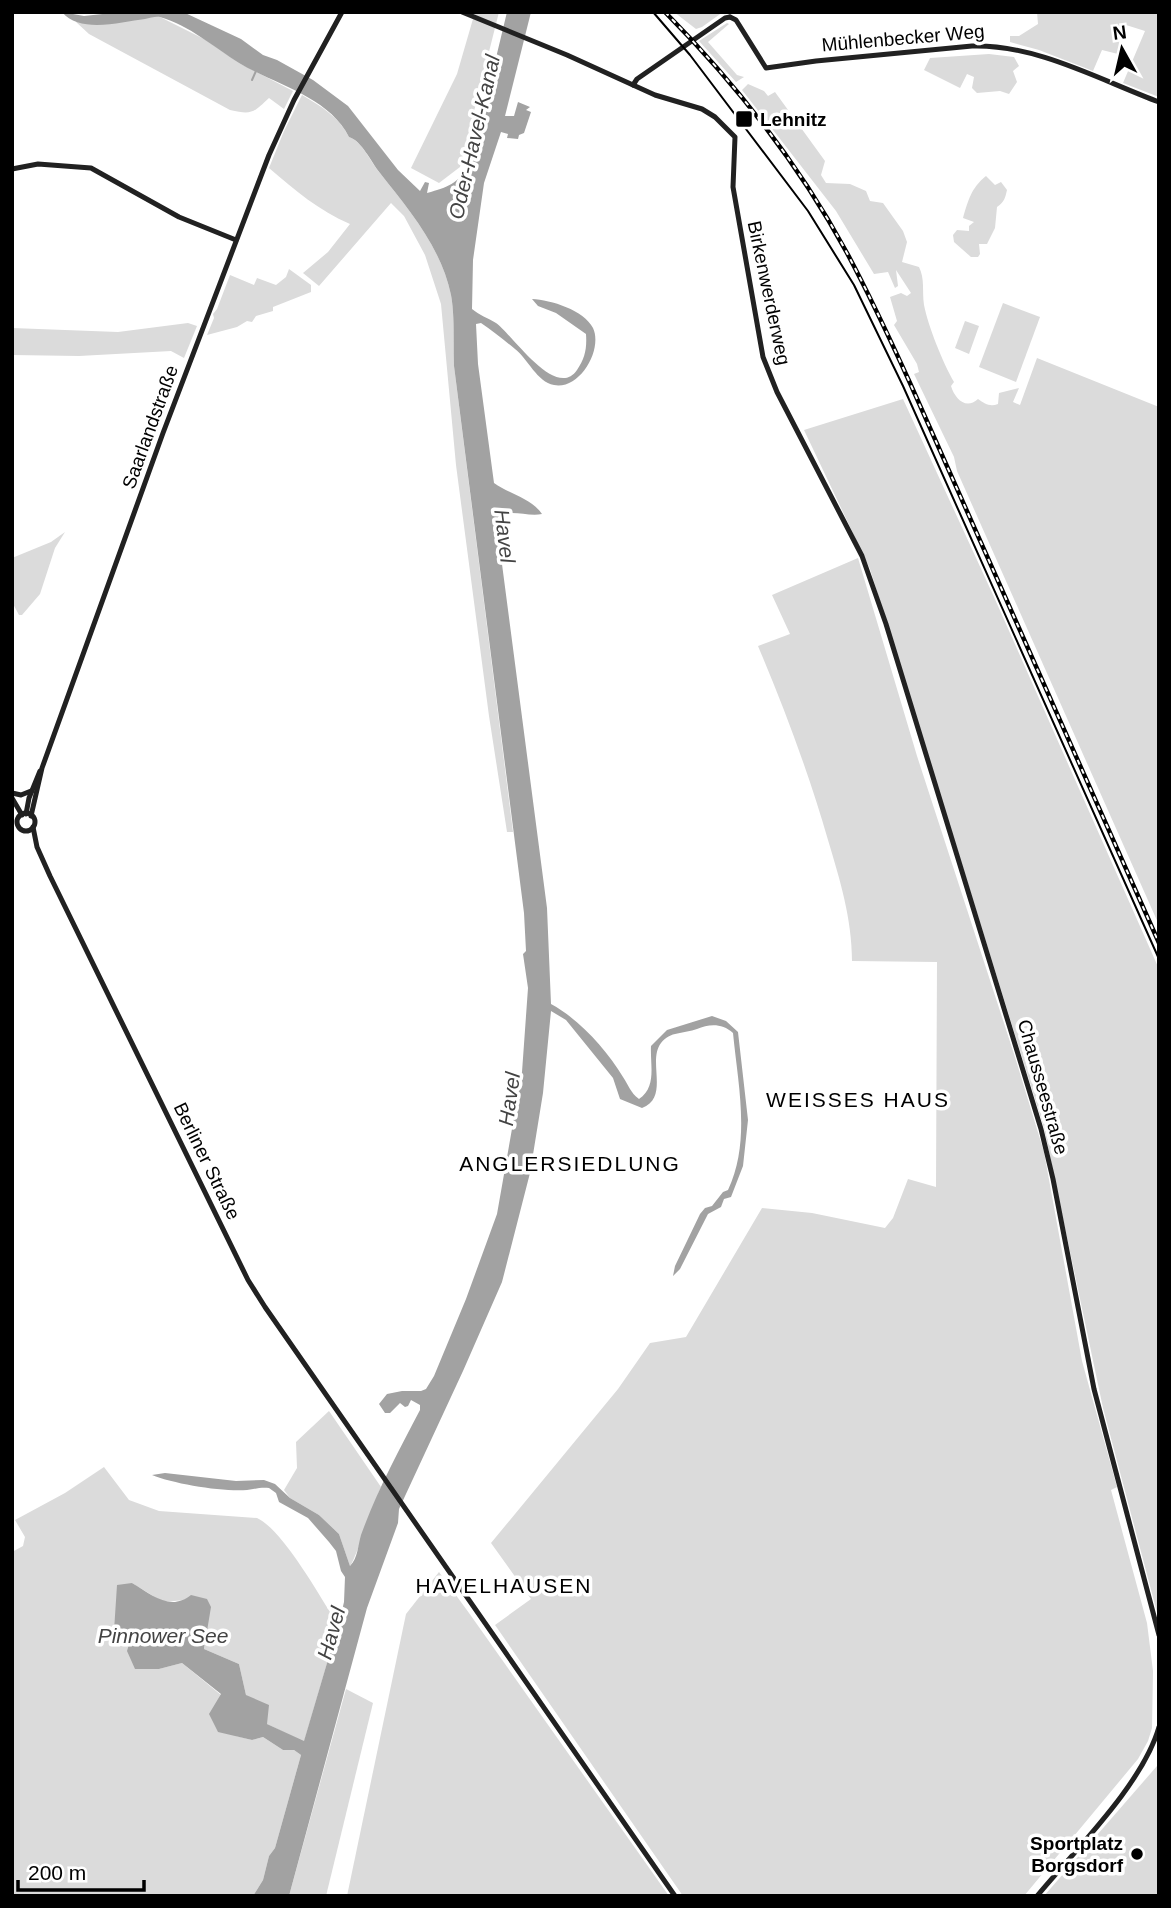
<svg xmlns="http://www.w3.org/2000/svg" width="1171" height="1908" font-family="Arial,sans-serif">
<style>
.green{fill:#dbdbdb}
.water{fill:#a2a2a2}
.lines{fill:none;stroke-linecap:round;stroke-linejoin:round}
.stream{stroke:#a2a2a2;stroke-width:2}
.secondary{stroke:#212121;stroke-width:5}
.tram{stroke:#000;stroke-width:2}
.rail-casing{stroke:#000;stroke-width:4.5}
.rail{stroke:#fff;stroke-width:2;stroke-dasharray:5;stroke-linecap:butt}
.poi-dot{fill:#000;stroke:#fff;stroke-width:2.5}
.labels{text-anchor:middle;dominant-baseline:central;stroke-width:7;stroke-linejoin:round;paint-order:stroke}
.street-label{font-size:19px;fill:#000;stroke:#fff}
.poi-label{font-size:19px;font-weight:bold;fill:#000;stroke:#fff;text-anchor:start}
.water-label{font-size:21px;font-style:italic;fill:#434343;stroke:#fff}
.neighbourhood-label{font-size:21px;letter-spacing:2px;fill:#000;stroke:#fff}
</style>
<rect width="100%" height="100%" fill="#fff"/>
<g class="green">
<path d="M475,12H499L460,167L439,183L411,168L457,74Z"/>
<path d="M674,12H723L702,27L696,29Z"/>
<path d="M1037,12H1159V97L1123,83L1145,31L1126,25L1118,54L1102,50L1093,71L1039,50L1010,42V36H1019L1038,24Z"/>
<path d="M158,16L206,40L239,63L293,91L284,109L269,98C253,113 252,115 230,110L89,34L76,22L100,24Z"/>
<path d="M727,23L729,24L708,42L737,75L744,77L736,82L699,41Z"/>
<path d="M989,54L1014,57L1019,66L1013,71L1017,82L1009,94L1000,91L977,93L972,88L974,77L967,74L960,88L924,70L930,58Z"/>
<path d="M748,84L764,91L768,96L775,92L825,161L821,175L826,183L850,184L866,191L870,201L883,203L903,231L907,242L902,262L919,267C925,279 922,291 924,305C928,326 943,363 954,382L951,386C955,399 966,410 978,399C985,404 990,407 998,404L999,393L1019,388L1013,402L1020,405L1037,358L1159,407V925L957,471L954,457L914,374L919,372L917,364L894,325L897,321L890,297L901,293L907,296L911,293L896,270L898,286L895,288L888,272L874,274L836,211L742,90Z"/>
<path d="M302,95C321,106 339,117 349,137C362,141 371,163 380,173C409,210 441,247 451,295C455,317 453,343 454,366L513,832H507L489,716L456,465L441,304L425,255L404,216L391,203L319,286L303,273L328,252L350,224C319,211 295,190 269,168L284,131Z"/>
<path d="M986,176L995,185L1001,182L1007,190C1005,199 1004,202 997,207L995,228L987,244H979L980,254L978,257H971L954,242L953,235L957,230L969,231V226L974,222L963,218C968,201 971,188 986,176Z"/>
<path d="M289,269L311,285V292L273,307V311L256,316L252,322L247,321L237,327L207,335L214,318L213,314L217,309L230,275L254,285L257,278L276,285L286,277Z"/>
<path d="M1003,303L1040,317L1016,382L979,367Z"/>
<path d="M965,321L979,326L969,354L955,348Z"/>
<path d="M188,323L197,326L184,358L171,351L79,356L12,355V328L118,332Z"/>
<path d="M903,399L994,597L1159,969V1620L1103,1408L1044,1128L870,569L804,430Z"/>
<path d="M65,532L55,548L40,594L22,615H19L12,602V558L51,542Z"/>
<path d="M858,558L917,756L1015,1057L1044,1152L1082,1361L1117,1487L1111,1490L1147,1623L1153,1671L1152,1728L1148,1741L1138,1759L1024,1896H683L495,1625L531,1599L491,1543L618,1389L650,1343L686,1337L762,1208L812,1213L885,1228L893,1218L908,1179L936,1187L937,962L852,961C852,919 840,880 828,840C809,774 785,710 758,646L790,634L772,595Z"/>
<path d="M329,1411L381,1487C375,1500 355,1561 350,1566L339,1534L319,1515L290,1498L284,1490L297,1468L296,1442Z"/>
<path d="M104,1467L129,1500L159,1511L257,1518C281,1529 315,1588 330,1612L340,1619L304,1742L267,1724L246,1695L239,1664L204,1649L208,1634L185,1600L163,1602L132,1583L130,1641L159,1669L182,1663L221,1695L219,1700L236,1736L252,1740L263,1737L283,1750H294L301,1755L275,1848L269,1856L263,1880L253,1896H12V1552L23,1546L25,1537L15,1520L65,1493Z"/>
<path d="M439,1572L469,1613L669,1896H347L406,1614Z"/>
<path d="M346,1689L373,1703L326,1896H289Z"/>
<path d="M1157,1766L1159,1896H1044Z"/>
</g>
<path class="water" d="M62,12L84,16L121,12H183L241,39L263,55L277,60L313,80L348,106L398,170L420,191L425,182L429,183L427,193C449,187 456,184 470,166L507,12H531L505,116H514L518,102L530,107L526,110L531,112L524,133L519,135L518,139L507,138L508,134L501,132L484,183L473,260L472,309C479,315 488,318 496,323C512,334 556,401 577,370C585,358 587,349 586,334L556,313L538,306L532,299C551,300 584,310 593,328C603,349 580,390 554,385C537,382 528,359 515,349C504,340 493,331 481,323L476,324L478,364L494,483C509,494 531,498 542,514C528,517 511,509 499,516L497,526L547,908L551,1004C580,1020 606,1049 623,1077C629,1086 630,1092 639,1099C657,1087 650,1065 651,1046L667,1030L712,1016L726,1021L738,1032L748,1120L743,1166L731,1197L724,1199L721,1207L708,1214L680,1269L673,1276L675,1266L700,1214L705,1208L712,1206L723,1192L728,1190C751,1141 738,1085 733,1033C722,1023 709,1024 697,1029C684,1034 670,1031 661,1043C647,1061 670,1097 642,1108L620,1099L613,1078L566,1020L551,1011L543,1093L530,1173L502,1282L463,1371L399,1509L398,1523L367,1608L289,1896H253L263,1880L269,1856L275,1848L301,1755L294,1750H283L263,1737L252,1740L218,1732L209,1714L221,1694L182,1663L159,1669H135L127,1651L130,1641L121,1639L114,1631L117,1585L132,1583C151,1594 170,1612 191,1595L207,1599L211,1607L204,1649L239,1664L246,1695L269,1705L267,1724L304,1741L340,1619L344,1602L345,1577L341,1571L336,1551L329,1542L308,1518L279,1502L276,1493L269,1488C261,1487 255,1489 247,1490C223,1492 174,1484 152,1475L165,1473L236,1481L264,1480L275,1484L290,1498L319,1515L339,1534L350,1566C358,1558 358,1545 361,1535C377,1491 398,1452 420,1410V1405L411,1400L408,1406L405,1407L400,1403L390,1413H385L379,1404L387,1394L402,1391H421L426,1389L434,1376L466,1299L497,1214L522,1072L528,988L523,954L526,951L524,913L454,366C453,343 455,317 451,295C441,247 409,210 380,173C371,162 362,141 349,137C329,97 276,85 239,63C215,48 189,25 160,17C156,16 150,18 145,19C121,22 80,34 62,12Z"/>
<g class="lines">
<path class="stream" d="M252,80L256,71"/>
<g class="secondary">
<path d="M462,12L567,55L655,95L702,109L715,117L735,137L733,187L763,357L777,392L862,556L886,624L1041,1129L1053,1179L1094,1389L1159,1635"/>
<path d="M730,17L736,20L766,68L816,61L972,46C1036,44 1100,80 1159,102"/>
<path d="M633,85L637,79L725,18L730,17"/>
<path d="M12,169L38,164L91,168L179,217L236,240"/>
<path d="M12,793L21,795L31,791"/>
<path d="M12,798L22,815"/>
<circle cx="26" cy="822" r="9"/>
<path d="M26,814L29,798L40,771"/>
<path d="M31,816L42,768L163,433L269,155L294,100L342,12"/>
<path d="M33,827L37,847L50,876L248,1280L265,1307L675,1896"/>
<path d="M1037,1896C1075,1850 1143,1784 1159,1727"/>
</g>
<path class="tram" d="M653,12L690,55L808,211L854,285L903,386L1159,959"/>
<g class="rail-casing">
<path id="rail" d="M665,12C736,84 799,164 847,253C870,296 890,339 910,383L1159,943"/>
</g>
<use href="#rail" class="rail"/>
</g>
<g class="poi-dot">
<rect x="735" y="110" width="18" height="18" rx="3.5"/>
<circle cx="1137" cy="1854" r="7"/>
</g>
<g class="labels">
<g class="street-label">
<text transform="translate(903 38) rotate(-5)">Mühlenbecker Weg</text>
<text transform="translate(769 293) rotate(78)">Birkenwerderweg</text>
<text transform="translate(150 427) rotate(-70)">Saarlandstraße</text>
<text transform="translate(1043 1087) rotate(74)">Chausseestraße</text>
<text transform="translate(207 1161) rotate(64)">Berliner Straße</text>
</g>
<g class="poi-label">
<text x="760" y="119">Lehnitz</text>
<text x="1123" y="1843" text-anchor="end">Sportplatz<tspan x="1123" dy="22">Borgsdorf</tspan></text>
</g>
<g class="water-label">
<text transform="translate(474 137) rotate(-77)">Oder-Havel-Kanal</text>
<text transform="translate(505 536) rotate(83)">Havel</text>
<text transform="translate(509 1099) rotate(-82)">Havel</text>
<text transform="translate(331 1633) rotate(-74)">Havel</text>
<text x="163" y="1635">Pinnower See</text>
</g>
<g class="neighbourhood-label">
<text x="858" y="1099">WEISSES HAUS</text>
<text x="570" y="1163">ANGLERSIEDLUNG</text>
<text x="504" y="1585">HAVELHAUSEN</text>
</g>
</g>
<rect width="1171" height="1908" fill="none" stroke="#000000" stroke-width="28"/>
<g transform="translate(1122 49) rotate(352)" stroke="#ffffff" stroke-width="5" paint-order="stroke">
<path d="M0-5L12 26L0 18L-12 26Z" fill="#000000"/>
<text y="-10" font-size="19" font-weight="bold" text-anchor="middle" fill="#000000">N</text>
</g>
<path d="M18 1880v10h126v-10" fill="none" stroke="#000000" stroke-width="3.5"/>
<text x="28" y="1880" font-size="21" fill="#000000" stroke="#ffffff" stroke-width="5" paint-order="stroke">200 m</text>
</svg>
